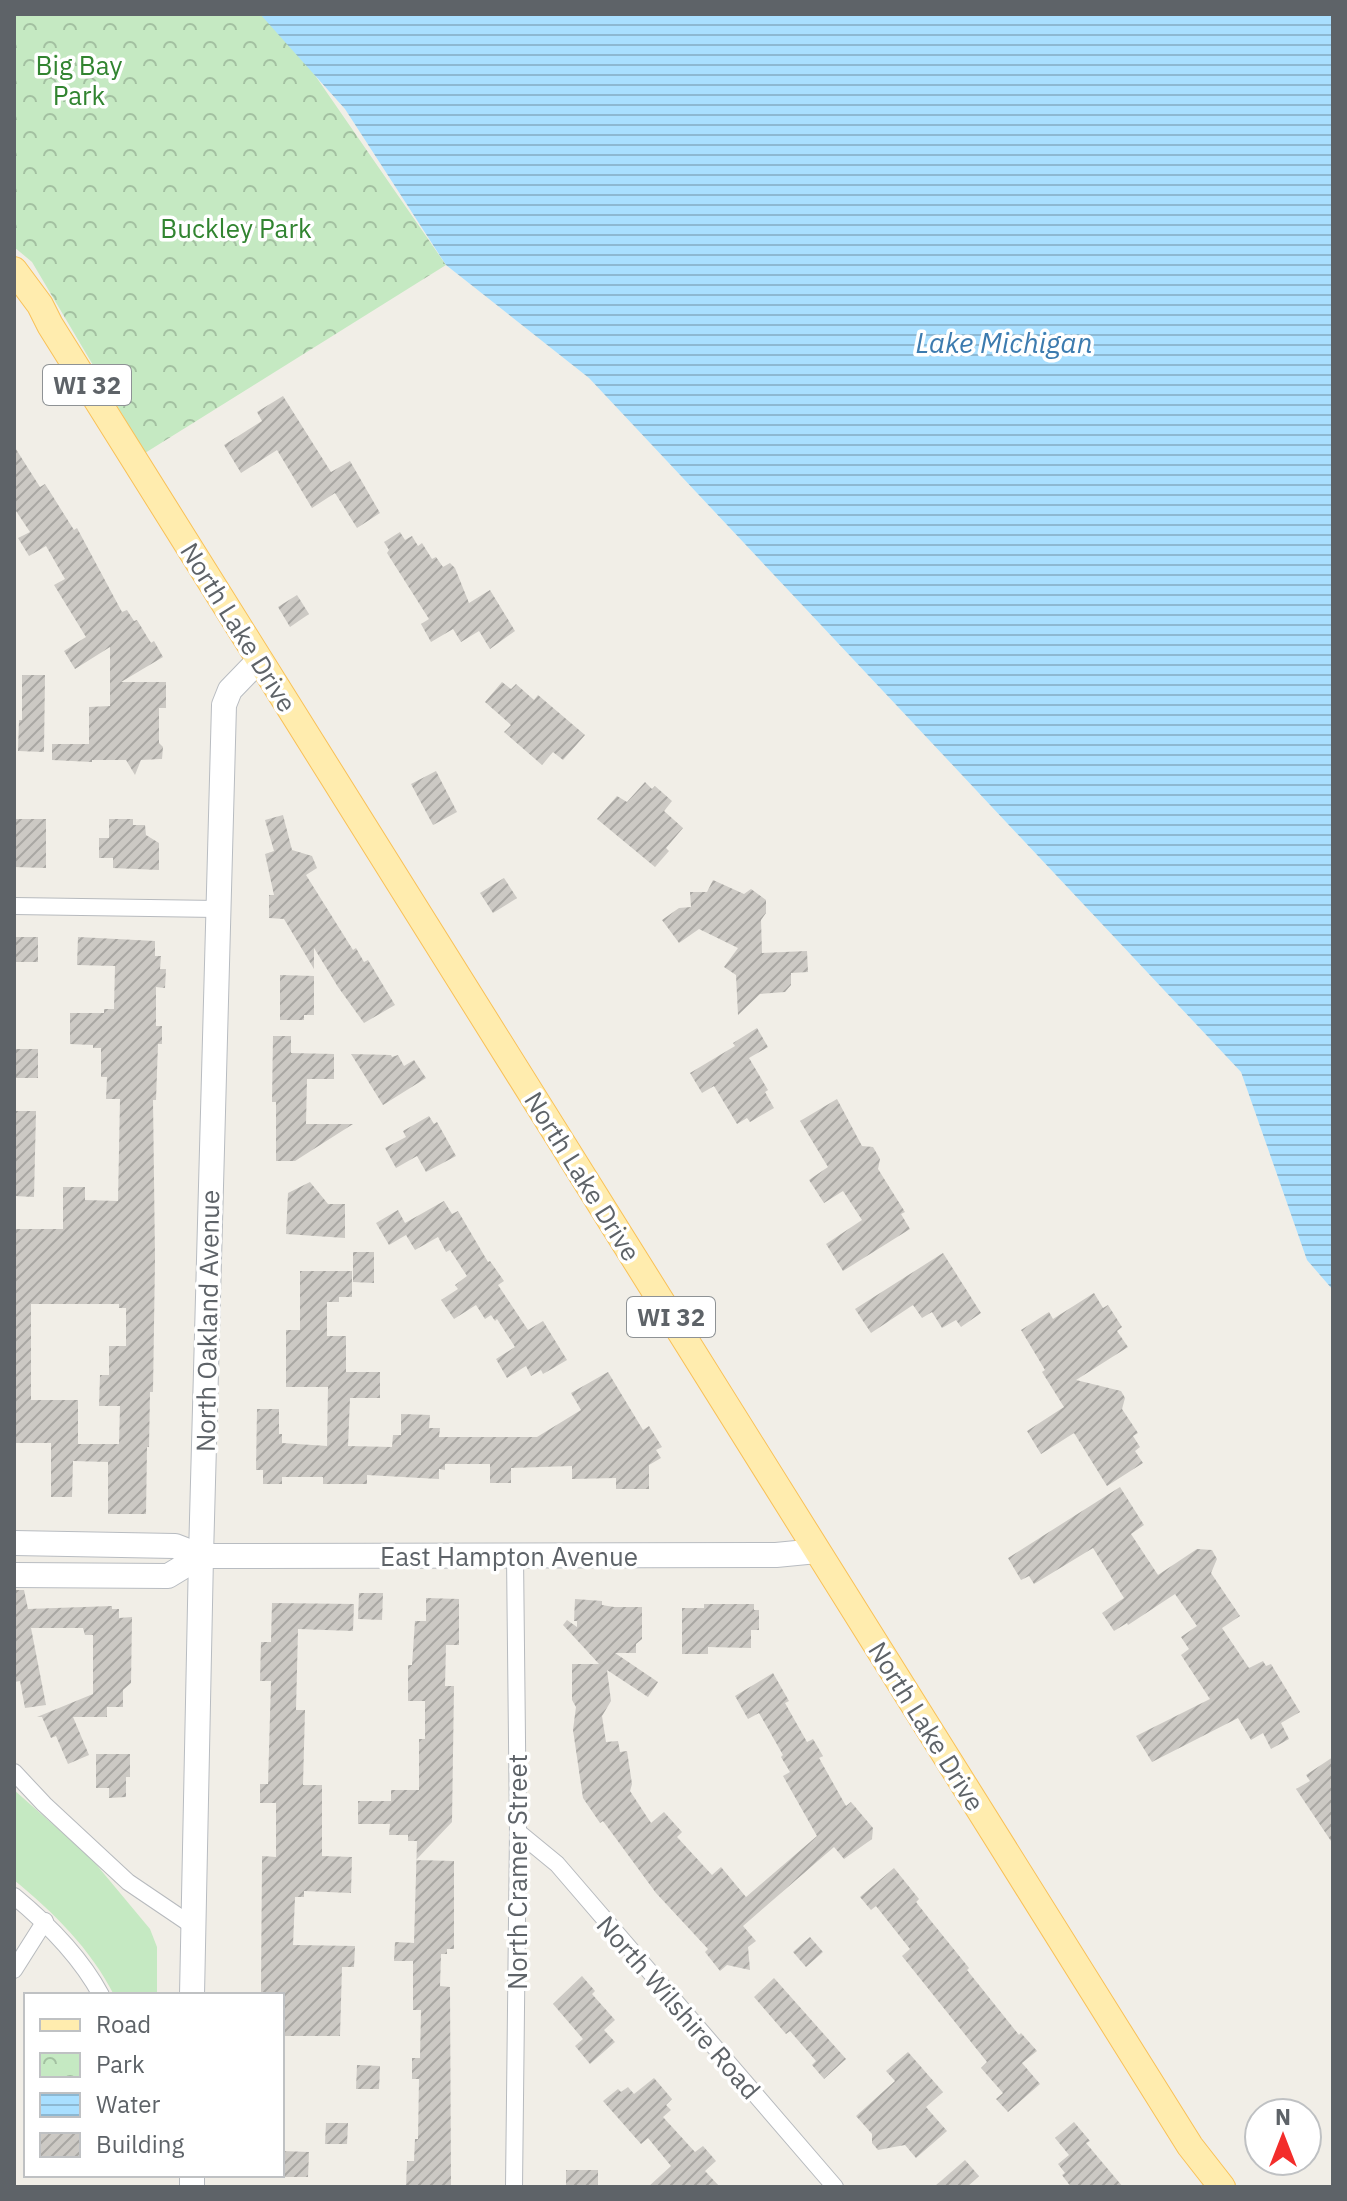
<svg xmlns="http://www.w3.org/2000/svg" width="1347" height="2201" font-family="'IBM Plex Sans',sans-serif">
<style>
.green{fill:#c5e9c2}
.park{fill:url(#park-crowns)}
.water{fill:url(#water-rules)}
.building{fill:url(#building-hatch);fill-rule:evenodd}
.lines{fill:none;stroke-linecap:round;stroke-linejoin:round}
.minor-casing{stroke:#b7babe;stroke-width:18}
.secondary-casing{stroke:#b8bcc1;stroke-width:26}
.primary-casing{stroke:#f9c157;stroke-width:28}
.minor{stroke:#fff;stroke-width:16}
.secondary{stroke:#fff;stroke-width:24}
.primary{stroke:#ffecae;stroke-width:26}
.labels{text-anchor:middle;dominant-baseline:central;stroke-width:7;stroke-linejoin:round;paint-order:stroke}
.shield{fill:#fff;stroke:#8e9295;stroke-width:2}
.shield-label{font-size:24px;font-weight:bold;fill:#5e6368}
.park-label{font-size:26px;fill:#318430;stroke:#fff}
.street-label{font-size:26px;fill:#5e6368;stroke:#fff}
.water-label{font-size:28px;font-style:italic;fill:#3c7baf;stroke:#fff}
</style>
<defs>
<pattern id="park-crowns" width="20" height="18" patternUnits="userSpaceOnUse" patternTransform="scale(2)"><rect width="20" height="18" fill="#c5e9c2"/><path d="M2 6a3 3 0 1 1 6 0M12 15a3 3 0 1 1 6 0" fill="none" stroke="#a3c0a1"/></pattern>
<pattern id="water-rules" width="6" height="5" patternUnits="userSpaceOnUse" patternTransform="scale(2)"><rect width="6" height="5" fill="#a9dfff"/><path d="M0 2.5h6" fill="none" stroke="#8db8d2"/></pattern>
<pattern id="building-hatch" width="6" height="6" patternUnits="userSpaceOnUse" patternTransform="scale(2)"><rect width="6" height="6" fill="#ccc9c4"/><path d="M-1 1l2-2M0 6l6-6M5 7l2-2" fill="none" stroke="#a9a7a3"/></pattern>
</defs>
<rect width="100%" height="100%" fill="#f1eee7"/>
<path class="green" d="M14,1790L90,1857L150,1929L157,1947V1995H114C91,1949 53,1912 14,1880Z"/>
<path class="park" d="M14,14H268L283,29L446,265L145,453L32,262L14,247Z"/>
<path class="water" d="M260,14H1333V1290L1307,1260L1241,1072L589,378L446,265L345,109Z"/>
<g class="building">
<path d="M283,396L331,472L350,461L380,513L357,528L335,493L312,508L277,450L241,473L224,445L262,421L257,412Z"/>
<path d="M14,446L40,487L45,484L74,530L77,528L122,612L127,610L134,621L137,620L151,643L154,641L163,657L121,682H166V708H159V743L163,747L162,759L141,760L135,775L126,760H92V762L52,760V744H89V707L110,706V647L75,669L64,651L86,637L54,585L65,579L46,546L29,556L18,538L30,532L14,508Z"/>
<path d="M400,532L405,540L412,536L418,546L422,543L432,559L436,557L443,567L450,563L455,568L469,603L490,590L515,631L490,649L479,631L461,642L453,629L431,642L421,624L429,619L387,553L389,550L384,542Z"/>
<path d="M297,595L309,614L290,627L278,607Z"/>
<path d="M22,675H45L44,752L18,751L19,720H22Z"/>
<path d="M502,682L511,689L516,684L534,700L538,695L585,735L563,760L553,752L542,765L504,732L511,725L485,702Z"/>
<path d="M436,771L457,812L433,825L411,784Z"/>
<path d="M645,782L652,789L655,786L672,801L664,811L683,828L666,848L669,851L655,867L597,819L617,796L627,802Z"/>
<path d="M283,815L292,850L312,856L317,868L306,875L353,950L356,948L364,962L368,960L395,1005L364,1023L338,987L314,948V969L284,919L269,918V895H274L265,854L274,851L265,820Z"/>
<path d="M14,819H46V868L14,867Z"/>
<path d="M109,819H133V825H145L146,835L159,843V870L113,868V858H99V838H109Z"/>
<path d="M504,878L517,898L493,913L480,893Z"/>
<path d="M713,880L744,894L751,889L766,900V913L761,920L762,953L807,951L808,972L791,973V985L785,992L760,994L738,1015L736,975L724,967L738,948L699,929L679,943L662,920L679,908L691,907L690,892H707Z"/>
<rect x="14" y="937" width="24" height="25"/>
<path d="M78,937L155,941V956H161L160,969H166L165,988L156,987V1026H162V1044H158L156,1100H153L155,1259L153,1392H150L149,1447H147L146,1514H108V1462L73,1461L72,1497H51V1443H14V1229H63V1187H85V1200L118,1201L120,1099H106L107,1077H101V1048H93V1045L70,1044V1013H104V1009H114L115,966L77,965ZM31,1304H119V1308H126V1346H109V1375H100L99,1406H120L119,1444H78V1400H31Z"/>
<path d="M280,975L314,976V1015H304V1020H280Z"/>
<path d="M757,1028L768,1047L749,1058L768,1090L765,1092L774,1108L750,1122L747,1118L737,1124L714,1086L702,1093L690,1073L735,1046L733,1043Z"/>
<path d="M273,1036H291V1053L334,1054V1079H307L306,1124H353L295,1161H276V1102H272Z"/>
<rect x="16" y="1049" width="22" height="29"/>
<path d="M351,1054L391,1055L392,1057L398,1055L404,1066L414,1060L426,1078L383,1105Z"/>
<path d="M837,1099L862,1146L873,1147L880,1159L878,1169L905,1212L901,1214L910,1229L843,1271L826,1244L862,1220L843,1191L824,1203L809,1180L828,1167L800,1121Z"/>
<path d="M14,1111H36L34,1197L14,1196Z"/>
<path d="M429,1116L434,1124L437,1122L456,1156L426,1172L417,1156L396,1168L385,1148L406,1137L403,1131Z"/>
<path d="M310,1182L328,1204H345V1238L286,1234L288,1193Z"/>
<path d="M444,1201L452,1214L458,1211L488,1262L490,1261L504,1281L498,1285L528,1330L543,1321L567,1360L543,1374L541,1370L531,1376L526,1366L507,1378L496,1359L515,1347L497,1319L495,1321L491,1315L485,1319L476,1305L454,1319L441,1300L458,1289L455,1285L467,1276L450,1250L446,1252L438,1237L415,1250L406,1235L389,1245L376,1223L398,1210L405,1223Z"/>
<path d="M353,1252H374V1283L353,1282Z"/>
<path d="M943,1253L981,1313L961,1327L956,1320L942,1328L932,1312L922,1318L913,1305L871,1333L855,1309Z"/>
<path d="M300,1271H352V1297H339V1302H327V1336H346V1372H380V1398H350L348,1446L392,1447L393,1435H401V1414L430,1415L429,1428H440L439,1437H537L581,1410L571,1393L608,1372L643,1430L649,1426L662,1447L656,1450L661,1458L649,1465V1489H616V1478L572,1479V1466L511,1468V1483H490V1464H445V1470L439,1469V1479L367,1475V1484H323V1477H282V1484H263V1470H256L257,1409H279V1434H282V1443L327,1446L328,1387H286V1330H300Z"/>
<path d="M1094,1293L1103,1308L1108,1305L1122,1327L1117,1331L1128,1347L1076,1380L1121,1391L1125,1398L1122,1409L1138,1433L1133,1436L1140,1447L1135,1451L1143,1463L1107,1486L1074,1433L1041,1454L1027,1431L1064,1407L1042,1372L1045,1370L1021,1330L1049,1312L1053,1319Z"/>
<path d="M1120,1487L1144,1525L1131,1534L1158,1575L1197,1549L1212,1550L1217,1559L1211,1573L1240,1616L1222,1628L1249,1668L1263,1661L1266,1666L1271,1664L1300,1712L1281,1723L1289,1739L1271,1749L1263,1733L1251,1740L1238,1718L1152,1762L1136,1736L1210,1699L1181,1655L1189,1649L1181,1637L1197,1626L1175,1594L1128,1625L1127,1623L1114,1631L1102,1613L1124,1598L1093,1548L1034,1584L1029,1576L1021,1580L1008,1558Z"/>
<path d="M14,1590H24L28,1609L112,1606V1609H119V1618L132,1617L131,1683L123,1690V1707H107V1717H73L89,1755L68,1764L56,1736L51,1738L42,1717H37L93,1694V1635H85L83,1628H31L46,1705L25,1708L20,1681L14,1682Z"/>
<path d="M359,1593H383L382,1620L358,1619Z"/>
<path d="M426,1598L459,1599V1645H446L445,1686H454L452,1822L416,1860L454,1861V1949H447V1954H441L440,1986L450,1987L451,2187H406L407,2161H414L415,2139H418L419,2079H412V2058H420L421,2010H413V1961H394L395,1942L414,1943L417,1841H408V1835H389L390,1824H358V1801H391V1790H419V1739H425V1701H408V1665H412L415,1621H426Z"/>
<path d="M575,1599L602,1601V1605L614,1607H642V1639L636,1644V1653H615L658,1682L648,1697L607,1670L611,1701L602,1716L606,1742L618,1741L620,1752L627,1751L632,1784L630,1791L651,1823L664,1812L682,1832L677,1837L712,1875L721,1867L746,1897L817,1836L783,1776L790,1772L781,1757L783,1755L759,1713L748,1719L735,1696L773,1673L789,1701L785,1703L807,1742L813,1739L823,1756L819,1758L846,1806L851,1802L873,1828L872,1839L844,1859L834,1847L743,1926L756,1941L748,1947L750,1970L727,1965L720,1971L705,1952L708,1949L656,1893L603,1821L600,1823L583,1798L573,1730L576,1707L572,1700V1664H599L563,1625L567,1620L577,1627V1621H574Z"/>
<path d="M272,1603L354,1604L353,1631L298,1629L296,1710H305L303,1785H322V1856L352,1857L351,1893L304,1891V1897H295L293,1945L355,1946L354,1967H342L340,2036H282V1995H261L262,1856L276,1857V1803H260V1784H268L271,1681H260L261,1642H271Z"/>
<path d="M704,1604H754V1610H759V1630H751V1648L708,1647V1654H682V1608H704Z"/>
<path d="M96,1754H130V1777H126V1797L109,1798V1788H96Z"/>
<path d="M1333,1757V1844L1296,1789L1310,1781L1306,1775Z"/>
<path d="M894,1868L919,1899L916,1902L931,1921L969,1968L967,1970L1019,2035L1021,2033L1037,2051L1022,2063L1040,2084L1008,2112L996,2099L1003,2093L981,2068L987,2062L902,1956L910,1949L876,1906L871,1910L860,1897Z"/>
<path d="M810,1937L823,1952L806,1967L793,1952Z"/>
<path d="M582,1976L595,1991L592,1994L615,2020L604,2030L615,2042L590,2064L575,2046L583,2039L553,2004Z"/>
<path d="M774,1978L846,2059L824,2079L812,2065L816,2061L790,2031L786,2034L754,1997Z"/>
<path d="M908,2052L943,2092L926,2107L947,2131L916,2158L905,2145L878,2150L872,2143V2134L856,2116L895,2081L886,2071Z"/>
<path d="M357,2065L380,2066L379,2089H356Z"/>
<path d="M654,2078L672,2099L666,2105L671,2110L663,2117L695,2152L703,2146L716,2161L705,2171L720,2187H648L671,2166L648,2138L641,2144L603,2101L618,2089L621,2092L628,2087L634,2094Z"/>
<path d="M1074,2122L1090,2141L1086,2143L1123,2187H1071L1062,2175L1065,2173L1058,2164L1069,2155L1055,2138Z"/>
<path d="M326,2123H348L347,2144H325Z"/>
<path d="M282,2151L309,2152L308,2177H282Z"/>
<path d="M965,2160L979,2176L967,2187H934Z"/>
<rect x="566" y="2170" width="32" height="17"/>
</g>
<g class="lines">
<g class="minor-casing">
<g id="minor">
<path d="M14,906L217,909"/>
<path d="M14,1772L44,1804L128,1882L193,1926"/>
<path d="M518,1832L557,1864L835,2187"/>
<path d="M14,1896C48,1924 80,1956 101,1995"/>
<path d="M14,1970L45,1921"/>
<path d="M514,2187L518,1832L515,1556"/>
</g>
</g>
<g class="secondary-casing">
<g id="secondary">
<path d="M14,1543L175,1546L201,1556L776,1555L817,1551"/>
<path d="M14,1575L168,1576L201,1556"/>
<path d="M192,1995L201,1556L224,705L230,690L259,660"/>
<path d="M192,2175V2187"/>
</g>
</g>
<g class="primary-casing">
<path id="primary" d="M14,270L40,305L50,325L1190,2146L1222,2187"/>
</g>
<use href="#minor" class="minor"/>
<use href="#secondary" class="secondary"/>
<use href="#primary" class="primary"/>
</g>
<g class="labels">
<g class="shield">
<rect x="43" y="365" width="88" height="40" rx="6"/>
<rect x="627" y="1297" width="88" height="40" rx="6"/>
</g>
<g class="shield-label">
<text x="87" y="385">WI 32</text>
<text x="671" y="1317">WI 32</text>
</g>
<g class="park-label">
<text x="79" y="65">Big Bay<tspan x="79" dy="30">Park</tspan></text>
<text x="236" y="228">Buckley Park</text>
</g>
<g class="street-label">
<text transform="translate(239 627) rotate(58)">North Lake Drive</text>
<text transform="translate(583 1176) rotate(58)">North Lake Drive</text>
<text transform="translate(207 1321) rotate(-89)">North Oakland Avenue</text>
<text x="509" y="1556">East Hampton Avenue</text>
<text transform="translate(927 1726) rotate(58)">North Lake Drive</text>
<text transform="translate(517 1872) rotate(-90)">North Cramer Street</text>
<text transform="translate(679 2007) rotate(49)">North Wilshire Road</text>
</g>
<g class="water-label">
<text x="1004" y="342">Lake Michigan</text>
</g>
</g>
<rect width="1347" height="2201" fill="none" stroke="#5e6368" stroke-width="32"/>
<rect x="24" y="1993" width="260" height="184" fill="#ffffff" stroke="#bfc1c3" stroke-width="2"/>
<rect x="40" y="2019" width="40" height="12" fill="#ffecae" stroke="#bfc1c3" stroke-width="2"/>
<text x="96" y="2033" font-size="24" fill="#5e6368">Road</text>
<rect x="40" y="2053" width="40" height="24" fill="url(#park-crowns)" stroke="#bfc1c3" stroke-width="2"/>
<text x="96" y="2073" font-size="24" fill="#5e6368">Park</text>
<rect x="40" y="2093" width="40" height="24" fill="url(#water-rules)" stroke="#bfc1c3" stroke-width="2"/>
<text x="96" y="2113" font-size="24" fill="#5e6368">Water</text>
<rect x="40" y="2133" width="40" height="24" fill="url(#building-hatch)" stroke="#bfc1c3" stroke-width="2"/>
<text x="96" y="2153" font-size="24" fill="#5e6368">Building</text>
<g transform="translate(1283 2137)"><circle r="38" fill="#ffffff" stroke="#bfc1c3" stroke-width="2"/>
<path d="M0-6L14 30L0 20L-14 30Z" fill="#f32d2b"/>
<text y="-12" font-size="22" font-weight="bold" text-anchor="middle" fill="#5e6368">N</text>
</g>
</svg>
